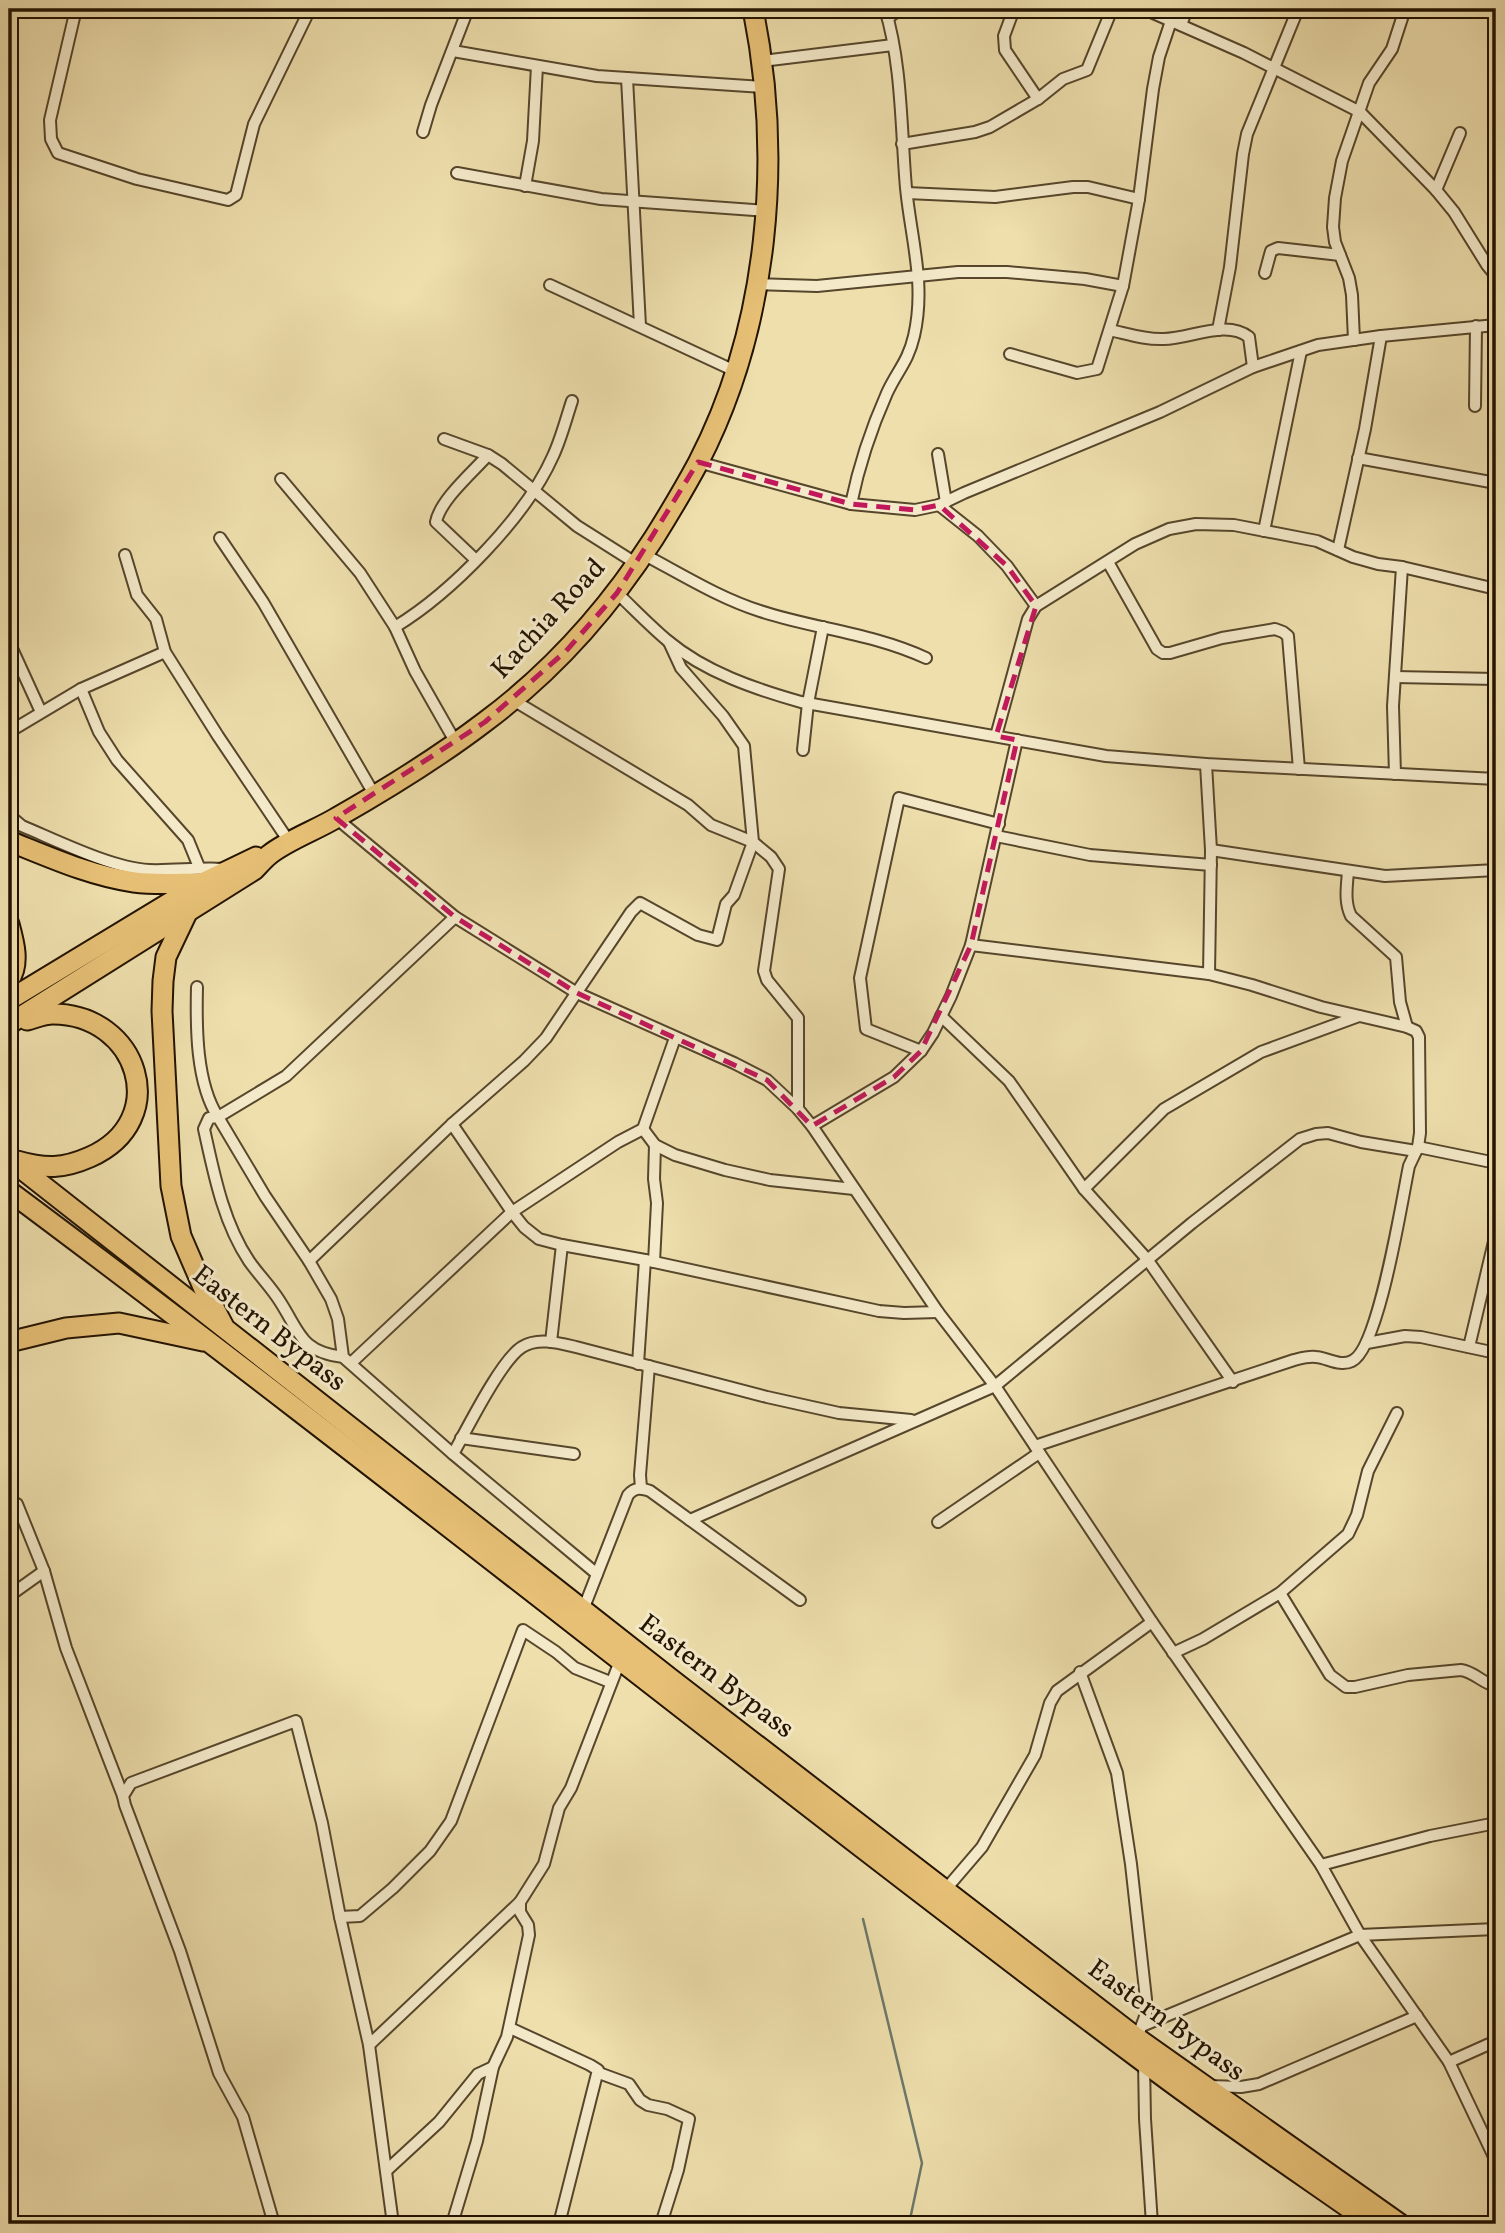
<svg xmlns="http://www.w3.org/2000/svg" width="1505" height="2233" font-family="Vollkorn,serif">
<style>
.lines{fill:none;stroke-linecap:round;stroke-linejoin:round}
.stream{stroke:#6c786b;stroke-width:2.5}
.street-casing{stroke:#56462b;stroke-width:14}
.highway-casing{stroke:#231300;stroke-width:23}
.street{stroke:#f4eaca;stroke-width:10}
.highway{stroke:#e7c076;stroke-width:19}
.marked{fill:none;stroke:#c2185b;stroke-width:5;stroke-dasharray:14 9;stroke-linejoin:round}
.labels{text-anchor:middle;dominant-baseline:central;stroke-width:6;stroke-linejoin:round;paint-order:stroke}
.street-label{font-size:28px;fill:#231300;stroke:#f4eaca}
</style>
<rect width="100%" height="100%" fill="#eedfad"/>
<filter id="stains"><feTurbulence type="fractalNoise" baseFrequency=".00286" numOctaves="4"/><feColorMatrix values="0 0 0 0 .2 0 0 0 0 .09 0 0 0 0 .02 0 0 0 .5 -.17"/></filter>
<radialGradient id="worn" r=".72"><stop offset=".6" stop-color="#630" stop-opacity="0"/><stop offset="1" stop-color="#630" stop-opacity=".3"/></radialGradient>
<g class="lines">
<path class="stream" d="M863,1919L922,2163L909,2224"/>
<g class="street-casing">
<g id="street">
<path d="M76,9L50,120L51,139L58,153L137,179L228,200L236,195L254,124L310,9"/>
<path d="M1014,9L1004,36L1005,50L1038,99"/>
<path d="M1144,9L1244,53L1360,112L1436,190L1454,212L1487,265L1496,276"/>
<path d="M888,18L900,9"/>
<path d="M1181,25L1187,9"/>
<path d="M453,51L597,76L763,87"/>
<path d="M762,61L893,45"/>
<path d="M627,78L640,326"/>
<path d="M423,132L431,105L468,9"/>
<path d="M902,144L975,132L990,127L1038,99L1063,79L1087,70L1112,9"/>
<path d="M457,173L601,199L767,211"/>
<path d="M525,186L533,141L537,66"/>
<path d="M1436,190L1460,133"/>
<path d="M907,193L995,197L1073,187H1088L1139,199"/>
<path d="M1265,273L1271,251L1278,248L1340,255"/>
<path d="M757,284L817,286L958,272H1007L1085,279L1123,286"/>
<path d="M550,285L735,371"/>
<path d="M1110,330C1128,334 1146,340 1164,339C1190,339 1226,319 1249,337L1253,367"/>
<path d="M1218,330L1230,267L1243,154L1247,134L1298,9"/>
<path d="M1354,340L1352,295L1349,278L1335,242L1333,227L1335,198L1342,161L1369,83L1392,49L1405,9"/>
<path d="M1010,354L1077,373L1097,369L1123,286L1139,199L1153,89L1159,57L1171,21"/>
<path d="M1475,406L1476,326"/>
<path d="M444,439L488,455L502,464L577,526L637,564"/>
<path d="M938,454L946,502"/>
<path d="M1358,458L1496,483"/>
<path d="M698,462L851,504L915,510L939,505L964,493L1160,412L1253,367L1318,345L1381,336L1496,325"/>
<path d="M281,479L360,573L395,627L415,671L456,743"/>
<path d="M851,504C859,465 871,429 887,393C897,371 908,362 914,336C926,284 911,239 906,188C901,131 902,63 885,9"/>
<path d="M939,505L978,536L1007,566L1036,606"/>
<path d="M1264,531L1301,351"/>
<path d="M220,538L263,602L374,794"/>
<path d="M1338,550L1365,429L1381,336"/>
<path d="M643,554C681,574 719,598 760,611C815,629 872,633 926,658"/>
<path d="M125,555L137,595L156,619L165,652L218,736L290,843"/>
<path d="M476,560L436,522C440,500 473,472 488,455"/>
<path d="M1108,562L1157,649L1163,653H1170L1222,638L1275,629L1283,632L1288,636L1299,769"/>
<path d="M617,593C634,609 650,626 668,641C705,672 755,689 801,702L1106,756L1206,764L1496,779"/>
<path d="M395,627C451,593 526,517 553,456C561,439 566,419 572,401"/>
<path d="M9,642L41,712"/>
<path d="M669,642L681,668L723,716L744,746L753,842L771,857L779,869L764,971L767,980L798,1018V1109"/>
<path d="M1395,677L1496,679"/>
<path d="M81,689L99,732L117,760L188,840L199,867"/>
<path d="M9,732L81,689L165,652"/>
<path d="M996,736L1028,619L1036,606L1135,544L1169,529L1196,524L1234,525L1317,541L1353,557L1378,564L1402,567L1496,589"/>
<path d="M803,750L808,703L823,627"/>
<path d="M1206,764L1211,850L1209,974"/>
<path d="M1395,774L1393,706L1402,567"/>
<path d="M9,815L22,826C58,841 112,868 149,870C175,871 199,867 225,869"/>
<path d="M336,818L455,917L577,993L734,1063L767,1080L798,1109L812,1126L938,1312L995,1386L1152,1622L1321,1865L1360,1935L1449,2062L1496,2161"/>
<path d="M996,836L1090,855L1211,865"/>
<path d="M1211,850L1385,876L1496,870"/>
<path d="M1348,871C1347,886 1344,902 1351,916L1396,957L1400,1002L1407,1027"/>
<path d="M971,945L1209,974L1252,985L1321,1007L1407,1027L1416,1031L1419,1037L1420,1133L1418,1147L1409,1166C1402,1199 1379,1349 1352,1361C1340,1367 1328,1358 1316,1357C1308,1356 1302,1358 1294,1360L1035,1446"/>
<path d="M197,987C196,1027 196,1083 218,1117L286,1076L455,917"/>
<path d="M941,1016L1009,1081L1084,1189L1147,1259L1233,1382"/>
<path d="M921,1051L866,1029L860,978L899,798L999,824"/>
<path d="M452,1124L512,1212L524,1227L539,1239L562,1245L645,1260L879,1311L904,1313L938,1312"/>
<path d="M812,1126L894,1077L921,1051L933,1033L951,996L971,945L1017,740"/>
<path d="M643,1129L655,1145L675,1155L725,1170L770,1180L854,1189"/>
<path d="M1418,1147L1496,1163"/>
<path d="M1084,1189L1164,1109L1261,1052L1359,1016"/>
<path d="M309,1261L452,1124L524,1061L546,1038L631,912L640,903L698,935L717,940L726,904L734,895L753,842L711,825L688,805L513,700"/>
<path d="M654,1262L657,1203L654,1179L655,1145"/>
<path d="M551,1342L562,1245"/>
<path d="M1367,1343L1405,1336L1421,1337L1496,1353"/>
<path d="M1469,1347L1496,1233"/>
<path d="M343,1357L338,1319L331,1299L309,1261L265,1196L218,1117L209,1118L204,1129C214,1174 223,1222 249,1261C258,1274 270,1286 279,1300C300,1332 300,1352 343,1357L453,1454L597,1574"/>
<path d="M351,1363L512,1212L618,1142L643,1129L675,1038"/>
<path d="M638,1364L645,1260"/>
<path d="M461,1438L574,1454"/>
<path d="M453,1454C467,1429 501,1360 522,1347C538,1337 559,1343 576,1347L767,1397L839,1413L911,1420"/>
<path d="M641,1488L640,1475L649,1366"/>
<path d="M17,1504L44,1571L66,1648L123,1796"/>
<path d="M690,1520L995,1386L1192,1223L1300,1139L1316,1134L1328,1133L1361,1142L1416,1151"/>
<path d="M938,1522L1039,1453"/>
<path d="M1280,1593L1330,1675L1346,1687H1355L1408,1675L1461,1670C1475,1672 1483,1684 1496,1686"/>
<path d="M9,1596L44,1571"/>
<path d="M583,1610L628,1495C635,1487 641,1488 650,1491L800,1600"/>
<path d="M1173,1653L1203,1639L1280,1593L1348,1534L1357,1515L1368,1471L1397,1413"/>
<path d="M1080,1672L1117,1773L1131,1864L1146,1999V2014L1137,2038"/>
<path d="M1321,1865L1430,1836L1496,1823"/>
<path d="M946,1889L982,1847L1035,1755L1050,1703L1057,1691L1152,1622"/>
<path d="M340,1917L360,1916L393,1888L430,1851L451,1821L523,1630L556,1652L575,1668L610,1682"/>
<path d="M1142,2026L1360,1935L1496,1929"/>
<path d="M510,2028L590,2065L598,2070L559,2224H598"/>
<path d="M369,2045L520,1902"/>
<path d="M1144,2062L1145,2119L1152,2224"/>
<path d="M1449,2062L1496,2041"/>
<path d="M599,2073L629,2084L640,2100L648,2105L667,2109L689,2119L678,2170L661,2224"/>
<path d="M1209,2086L1241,2087L1259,2084L1417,2016"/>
<path d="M387,2170L439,2122L478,2074L493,2067L507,2037L529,1935L528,1925L520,1912V1902L544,1864L559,1808L571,1788L620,1661"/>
<path d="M274,2224L243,2117L219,2073L180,1951L125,1805L123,1796L131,1783L296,1721L322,1823L340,1917L369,2045L393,2224"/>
<path d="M452,2224L477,2141L493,2067"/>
</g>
</g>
<g class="highway-casing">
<g id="highway">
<path d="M9,841C49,857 91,876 134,882C156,885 179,883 201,883"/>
<path d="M186,915L166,957L163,981L162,1011L171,1186L181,1236L203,1287L223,1325"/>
<path d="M9,924C14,942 20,964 9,980"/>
<path d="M9,1000L202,883L256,857"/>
<path d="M9,1024L254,870C259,865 264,859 269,855C286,841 316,830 336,818C387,789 439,757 486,721C553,671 609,608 654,538C669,514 684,489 698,463C769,326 783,159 753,9"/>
<path d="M9,1159L671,1679L1137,2038L1400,2224"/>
<path d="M17,1161C45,1169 63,1169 90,1157C173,1120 138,1014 53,1014C44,1014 35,1018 27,1020"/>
<path d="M9,1191C390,1475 760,1775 1141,2060C1216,2117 1295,2170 1372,2224"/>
<path d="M9,1342L66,1328L119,1323L203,1341"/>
</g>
</g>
<use href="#street" class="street"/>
<use href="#highway" class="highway"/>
</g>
<path class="marked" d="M698,462L851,504L915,510L939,505L1007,566L1036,606L996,736L1017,740L971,945L921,1051L894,1077L812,1126L767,1080L577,993L455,917L336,818L485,722L566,651L617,593Z"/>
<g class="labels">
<g class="street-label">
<text transform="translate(549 619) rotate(-47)">Kachia Road</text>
<text transform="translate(269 1329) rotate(38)">Eastern Bypass</text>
<text transform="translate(716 1677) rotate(37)">Eastern Bypass</text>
<text transform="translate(1166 2021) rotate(36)">Eastern Bypass</text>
</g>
</g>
<rect width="1505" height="2233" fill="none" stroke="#eedfad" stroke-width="35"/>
<rect x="10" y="10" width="1484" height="2212" fill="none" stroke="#231300" stroke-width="3.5"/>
<rect x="18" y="18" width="1470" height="2198" fill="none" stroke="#231300" stroke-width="2"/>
<rect width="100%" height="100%" filter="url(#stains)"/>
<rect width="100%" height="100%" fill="url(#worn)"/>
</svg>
